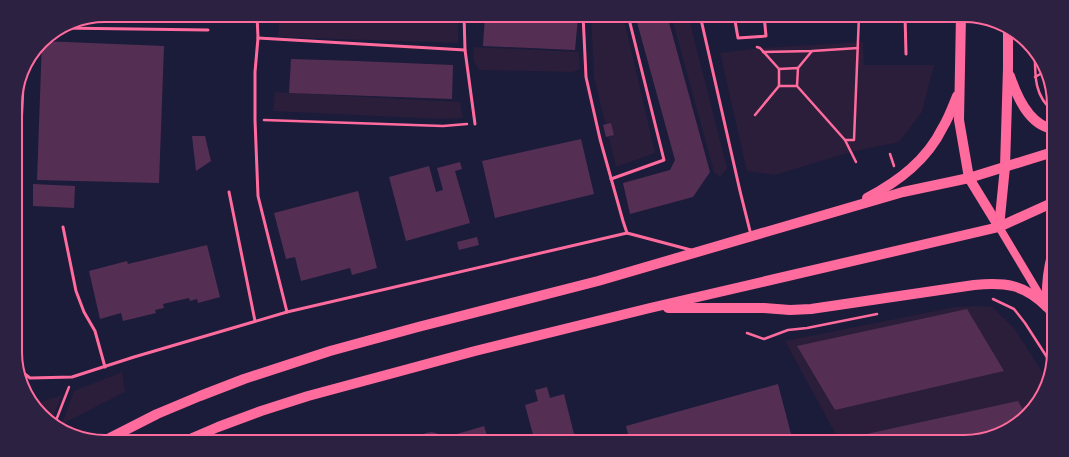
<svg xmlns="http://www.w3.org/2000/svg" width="1069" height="457" font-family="Overpass,sans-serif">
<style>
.green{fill:#2a1e3b}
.building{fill:#542f53}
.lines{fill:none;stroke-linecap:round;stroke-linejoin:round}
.path{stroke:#ff6b9d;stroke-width:2.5}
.service{stroke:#ff6b9d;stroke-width:3}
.secondary{stroke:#ff6b9d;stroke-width:8}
.primary{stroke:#ff6b9d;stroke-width:10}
.rim{fill:none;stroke:#ff6b9d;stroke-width:2}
</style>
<rect width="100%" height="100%" fill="#1b1b3a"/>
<g class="green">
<path d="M280,15H458V43L278,37Z"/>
<path d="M591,15H623L655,153L616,167L594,77Z"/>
<path d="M671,15H688L727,168L720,177L714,172Z"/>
<path d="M863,42L864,65H934L922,112L899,142L851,152L775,175L747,171L720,53L760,48Z"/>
<path d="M474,47L579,52L580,69L573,72L479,70L473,59Z"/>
<path d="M275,92L460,102L463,118L441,119L273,111Z"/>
<path d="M976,306L992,307L1014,328L1048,381L1047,386L1019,424L970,442H840L785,341L955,307Z"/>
<path d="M122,372L125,392L62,424L74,391Z"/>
<path d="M62,395L54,415L47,418L34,407L35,404Z"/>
</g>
<g class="building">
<path d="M137,15H220V18L137,17Z"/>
<path d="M485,15H529L578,17L575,50L483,46Z"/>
<path d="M635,15H667L710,172L693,197L630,214L623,183L670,170L675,160Z"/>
<path d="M42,41L164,46L159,183L37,180Z"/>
<path d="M291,59L356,61L453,65L452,99L289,93Z"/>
<path d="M611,123L614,135L606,137L603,125Z"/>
<path d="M192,136H205L211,161L196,171Z"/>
<path d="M581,139L594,194L495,218L482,161Z"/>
<path d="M460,162L462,169L455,171L470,223L406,241L389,177L429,166L436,192L443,190L437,168Z"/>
<path d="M33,184L75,186L74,208L33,206Z"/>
<path d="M358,191L377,268L352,275L350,268L301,281L295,257L286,259L274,213Z"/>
<path d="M477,237L479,245L459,250L457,242Z"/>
<path d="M207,245L220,297L198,303L197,299L190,301L189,298L163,304L164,308L155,310L156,313L123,321L121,313L100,319L89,271L127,261L128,264Z"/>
<path d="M967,309L1004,371L835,410L797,346Z"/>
<path d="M778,384L791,434L764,442H630L626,426Z"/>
<path d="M547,387L550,398L564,394L576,442H535L525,405L538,401L535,390Z"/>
<path d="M1018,401L1026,415L1019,424L970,442H850L848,438Z"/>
<path d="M484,426L489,442H416V440L420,436L426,433L432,432L439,434L440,439Z"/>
</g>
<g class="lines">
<g class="path">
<path d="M757,47L760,48L779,69"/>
<path d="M1035,49C1035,73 1033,95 1053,111"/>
<path d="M763,52L812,51L858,48"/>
<path d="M798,68L812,51"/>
<path d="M1035,77L1044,72"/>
<path d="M797,86H779V69L798,68L797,86L845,140L856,162"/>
<path d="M755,115L779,86"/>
<path d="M264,120L443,126L467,124"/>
<path d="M845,140H854L859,15"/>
<path d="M890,154L894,166"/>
<path d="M993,299L1014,309L1025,323L1052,365"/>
<path d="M747,333L764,339L788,330L807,328L877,314"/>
<path d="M55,423L69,387"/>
</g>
<g class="service">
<path d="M257,15L258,38L255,72V120L258,196L287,312L627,233L691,250"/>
<path d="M464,15L465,50L475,124"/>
<path d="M583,15L586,77L600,139L623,221L627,233"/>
<path d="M700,15L740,191L751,235"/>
<path d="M734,15L738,38L766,36L764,15"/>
<path d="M905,15L906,54"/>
<path d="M60,28L208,30"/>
<path d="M258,38L465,50"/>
<path d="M611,179L664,160L628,15"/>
<path d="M229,192L255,321"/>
<path d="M63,227L76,291L84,312L95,331L105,367"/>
<path d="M16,232L24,65"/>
<path d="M17,368L30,378L72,377L134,357L287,312"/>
</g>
<path class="secondary" d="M999,227L1054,319"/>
<g class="primary">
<path d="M961,15L959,120L969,178L999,227"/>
<path d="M1010,76C1017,97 1029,125 1053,129"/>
<path d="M867,198C899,181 927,160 943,127C949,117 953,106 957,96"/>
<path d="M999,227L1005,167L1008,68V29"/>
<path d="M1047,307C1046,287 1048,267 1054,248"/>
<path d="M668,308H764L790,310L811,309L974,285C1005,282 1024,284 1047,307"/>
<path d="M102,442L157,414L200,396L244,379L330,351L418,327L598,281L903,192L969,178L1053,152"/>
<path d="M183,442L218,427L261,411L308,396L475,351L650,308L999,227L1054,202"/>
</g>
</g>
<path d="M0 0H1069V457H0ZM105 22H964A83 83 0 0 1 1047 105V352A83 83 0 0 1 964 435H105A83 83 0 0 1 22 352V105A83 83 0 0 1 105 22Z" fill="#2d2142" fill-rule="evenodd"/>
<path class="rim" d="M105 22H964A83 83 0 0 1 1047 105V352A83 83 0 0 1 964 435H105A83 83 0 0 1 22 352V105A83 83 0 0 1 105 22Z"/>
</svg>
